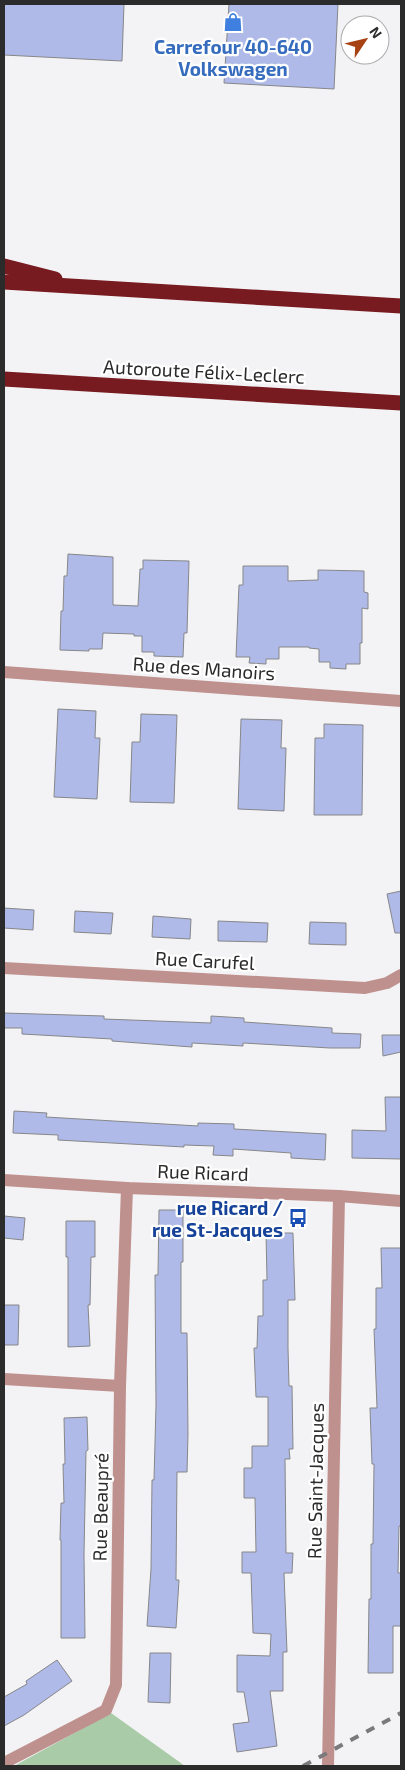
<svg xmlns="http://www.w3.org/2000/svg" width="405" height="1770" font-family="'Exo 2',sans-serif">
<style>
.green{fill:#a9cba8}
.building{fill:#b0bae8;stroke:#868789}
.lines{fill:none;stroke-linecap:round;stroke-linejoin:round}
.minor{stroke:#bf918e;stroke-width:12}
.highway{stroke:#771b20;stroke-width:15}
.rail{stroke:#7a7a7c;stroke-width:4;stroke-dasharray:9 9;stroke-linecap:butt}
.labels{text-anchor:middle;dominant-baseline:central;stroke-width:4.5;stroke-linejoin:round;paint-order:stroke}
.shop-label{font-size:19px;font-weight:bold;fill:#366cbe;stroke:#fff}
.street-label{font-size:19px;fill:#2b2b2c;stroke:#fff}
.transit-label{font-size:19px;font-weight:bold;fill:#164399;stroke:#fff;text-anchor:end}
</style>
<rect width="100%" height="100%" fill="#f3f3f5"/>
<path class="green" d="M111,1713L185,1766H14Z"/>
<g class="building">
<path d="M4,4H124L122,61L4,55Z"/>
<path d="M229,4H338L334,89L224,83Z"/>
<path d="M68,554L113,557V605L138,606L140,569H143V560L189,561L187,633H184L183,657L154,656V652H142V636H134V634L103,633L102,649H89V651L60,650L61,611H63L64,576H67Z"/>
<path d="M243,566H288V581L318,580V570L364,571V592L368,593V609L362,608V643H360V664H346V669L330,668V662H319V649L309,648V647H279V659H266V664L249,663L250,657H236L239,585H243Z"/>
<path d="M58,709L96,711L95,738H100L97,799L54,797Z"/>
<path d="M141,714L177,715L174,803L130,802L132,742H140Z"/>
<path d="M241,719L282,720L281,748H286L284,811L238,809Z"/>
<path d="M324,724L363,725L362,815H314L315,738H324Z"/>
<path d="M401,891V933H395L387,894Z"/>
<path d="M4,908L34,910L33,930L4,928Z"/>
<path d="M75,911L113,913L111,934L74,932Z"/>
<path d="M153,916L191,919L190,939L152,937Z"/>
<path d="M218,921L268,923L267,942L218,941Z"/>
<path d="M310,922L346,923V945L309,944Z"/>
<path d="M4,1013L104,1016V1019L211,1023V1016L244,1018V1022L332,1028V1033L361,1034L360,1048H330L243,1043V1046L192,1043V1047L112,1041V1039L22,1034V1028H4Z"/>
<path d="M382,1035H401V1052L383,1056Z"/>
<path d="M385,1097H401V1159L352,1158V1130L386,1131Z"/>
<path d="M14,1111L47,1113L46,1117L198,1126V1123L234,1124V1129L326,1134L325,1160L291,1158V1153L233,1149V1156L213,1155L214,1146L184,1145V1147L58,1140V1135L13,1133Z"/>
<path d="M159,1210H183V1262H181V1333H187L188,1434L187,1472H177L176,1580H179L176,1628L147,1626L151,1569L152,1480H154L156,1405L155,1275H158Z"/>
<path d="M4,1216L25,1218L23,1240L4,1238Z"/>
<path d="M66,1221H95V1257H91L90,1305H88L90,1346L68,1347V1257H66Z"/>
<path d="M266,1233H293L295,1300H288V1348L289,1386H292L293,1449H289L290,1459H285L286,1553H293L292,1573H284L287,1652H283V1691H270L277,1746L237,1752L233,1724L249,1722L244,1692H237V1655L270,1656L271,1634L253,1633L251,1573H242V1552H256L255,1498H244V1468H252V1446H268V1397H256L254,1348H257L258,1316H263V1280H267Z"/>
<path d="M381,1248H401V1526H399L398,1573H401V1626H393V1673H368L369,1599H371V1544H373L374,1464H372L370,1408H377L374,1329H376V1288H382Z"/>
<path d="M4,1305H19L18,1345H4Z"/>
<path d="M87,1417L88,1450L86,1451L84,1554L85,1638H61V1540H60L61,1503H64L63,1464H65L64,1418Z"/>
<path d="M150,1653H171L170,1703L148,1702Z"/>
<path d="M57,1660L72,1681L24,1715L4,1726V1697L27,1684L26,1681Z"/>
</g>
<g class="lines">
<g class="minor">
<path d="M4,672L401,701"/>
<path d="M4,968L365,988L387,983L401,975"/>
<path d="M4,1180L127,1188L339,1196L401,1201"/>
<path d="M4,1379L120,1386"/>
<path d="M4,1763L106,1710L116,1685L120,1386L127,1188"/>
<path d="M328,1766L339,1196"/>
</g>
<g class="highway">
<path d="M4,266L55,279"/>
<path d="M4,282L401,306"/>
<path d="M4,379L401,403"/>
</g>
<path class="rail" d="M303,1766L401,1713"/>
</g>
<defs>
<g id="shop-bare" transform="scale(1.5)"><path d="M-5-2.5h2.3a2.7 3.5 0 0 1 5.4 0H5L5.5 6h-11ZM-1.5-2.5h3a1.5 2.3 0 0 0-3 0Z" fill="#3f7fe0" stroke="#fff" stroke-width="2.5" paint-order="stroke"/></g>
<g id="bus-bare" transform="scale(1.5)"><path d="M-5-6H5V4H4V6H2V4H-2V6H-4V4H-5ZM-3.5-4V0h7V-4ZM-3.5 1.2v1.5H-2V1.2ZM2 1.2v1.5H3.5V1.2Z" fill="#1a4fb4" stroke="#fff" stroke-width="2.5" paint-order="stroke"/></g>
</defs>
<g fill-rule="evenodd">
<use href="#shop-bare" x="233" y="22"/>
<use href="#bus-bare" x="298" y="1218"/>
</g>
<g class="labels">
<g class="shop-label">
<text x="233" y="46">Carrefour 40-640<tspan x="233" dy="22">Volkswagen</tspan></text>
</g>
<g class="street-label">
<text transform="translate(204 371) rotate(3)">Autoroute Félix-Leclerc</text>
<text transform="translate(204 668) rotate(4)">Rue des Manoirs</text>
<text transform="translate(205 960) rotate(3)">Rue Carufel</text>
<text transform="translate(203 1172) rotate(2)">Rue Ricard</text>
<text transform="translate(315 1481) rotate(-89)">Rue Saint-Jacques</text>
<text transform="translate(100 1507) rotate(-89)">Rue Beaupré</text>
</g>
<g class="transit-label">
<text x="283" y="1207">rue Ricard /<tspan x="283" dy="22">rue St-Jacques</tspan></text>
</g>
</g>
<rect width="405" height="1770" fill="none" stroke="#2b2b2c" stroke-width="10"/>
<g transform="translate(365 40) rotate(55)"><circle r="24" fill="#ffffff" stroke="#aaaaab"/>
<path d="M0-4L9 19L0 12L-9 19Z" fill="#a74312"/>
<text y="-8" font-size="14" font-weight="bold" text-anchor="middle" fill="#2b2b2c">N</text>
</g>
</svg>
